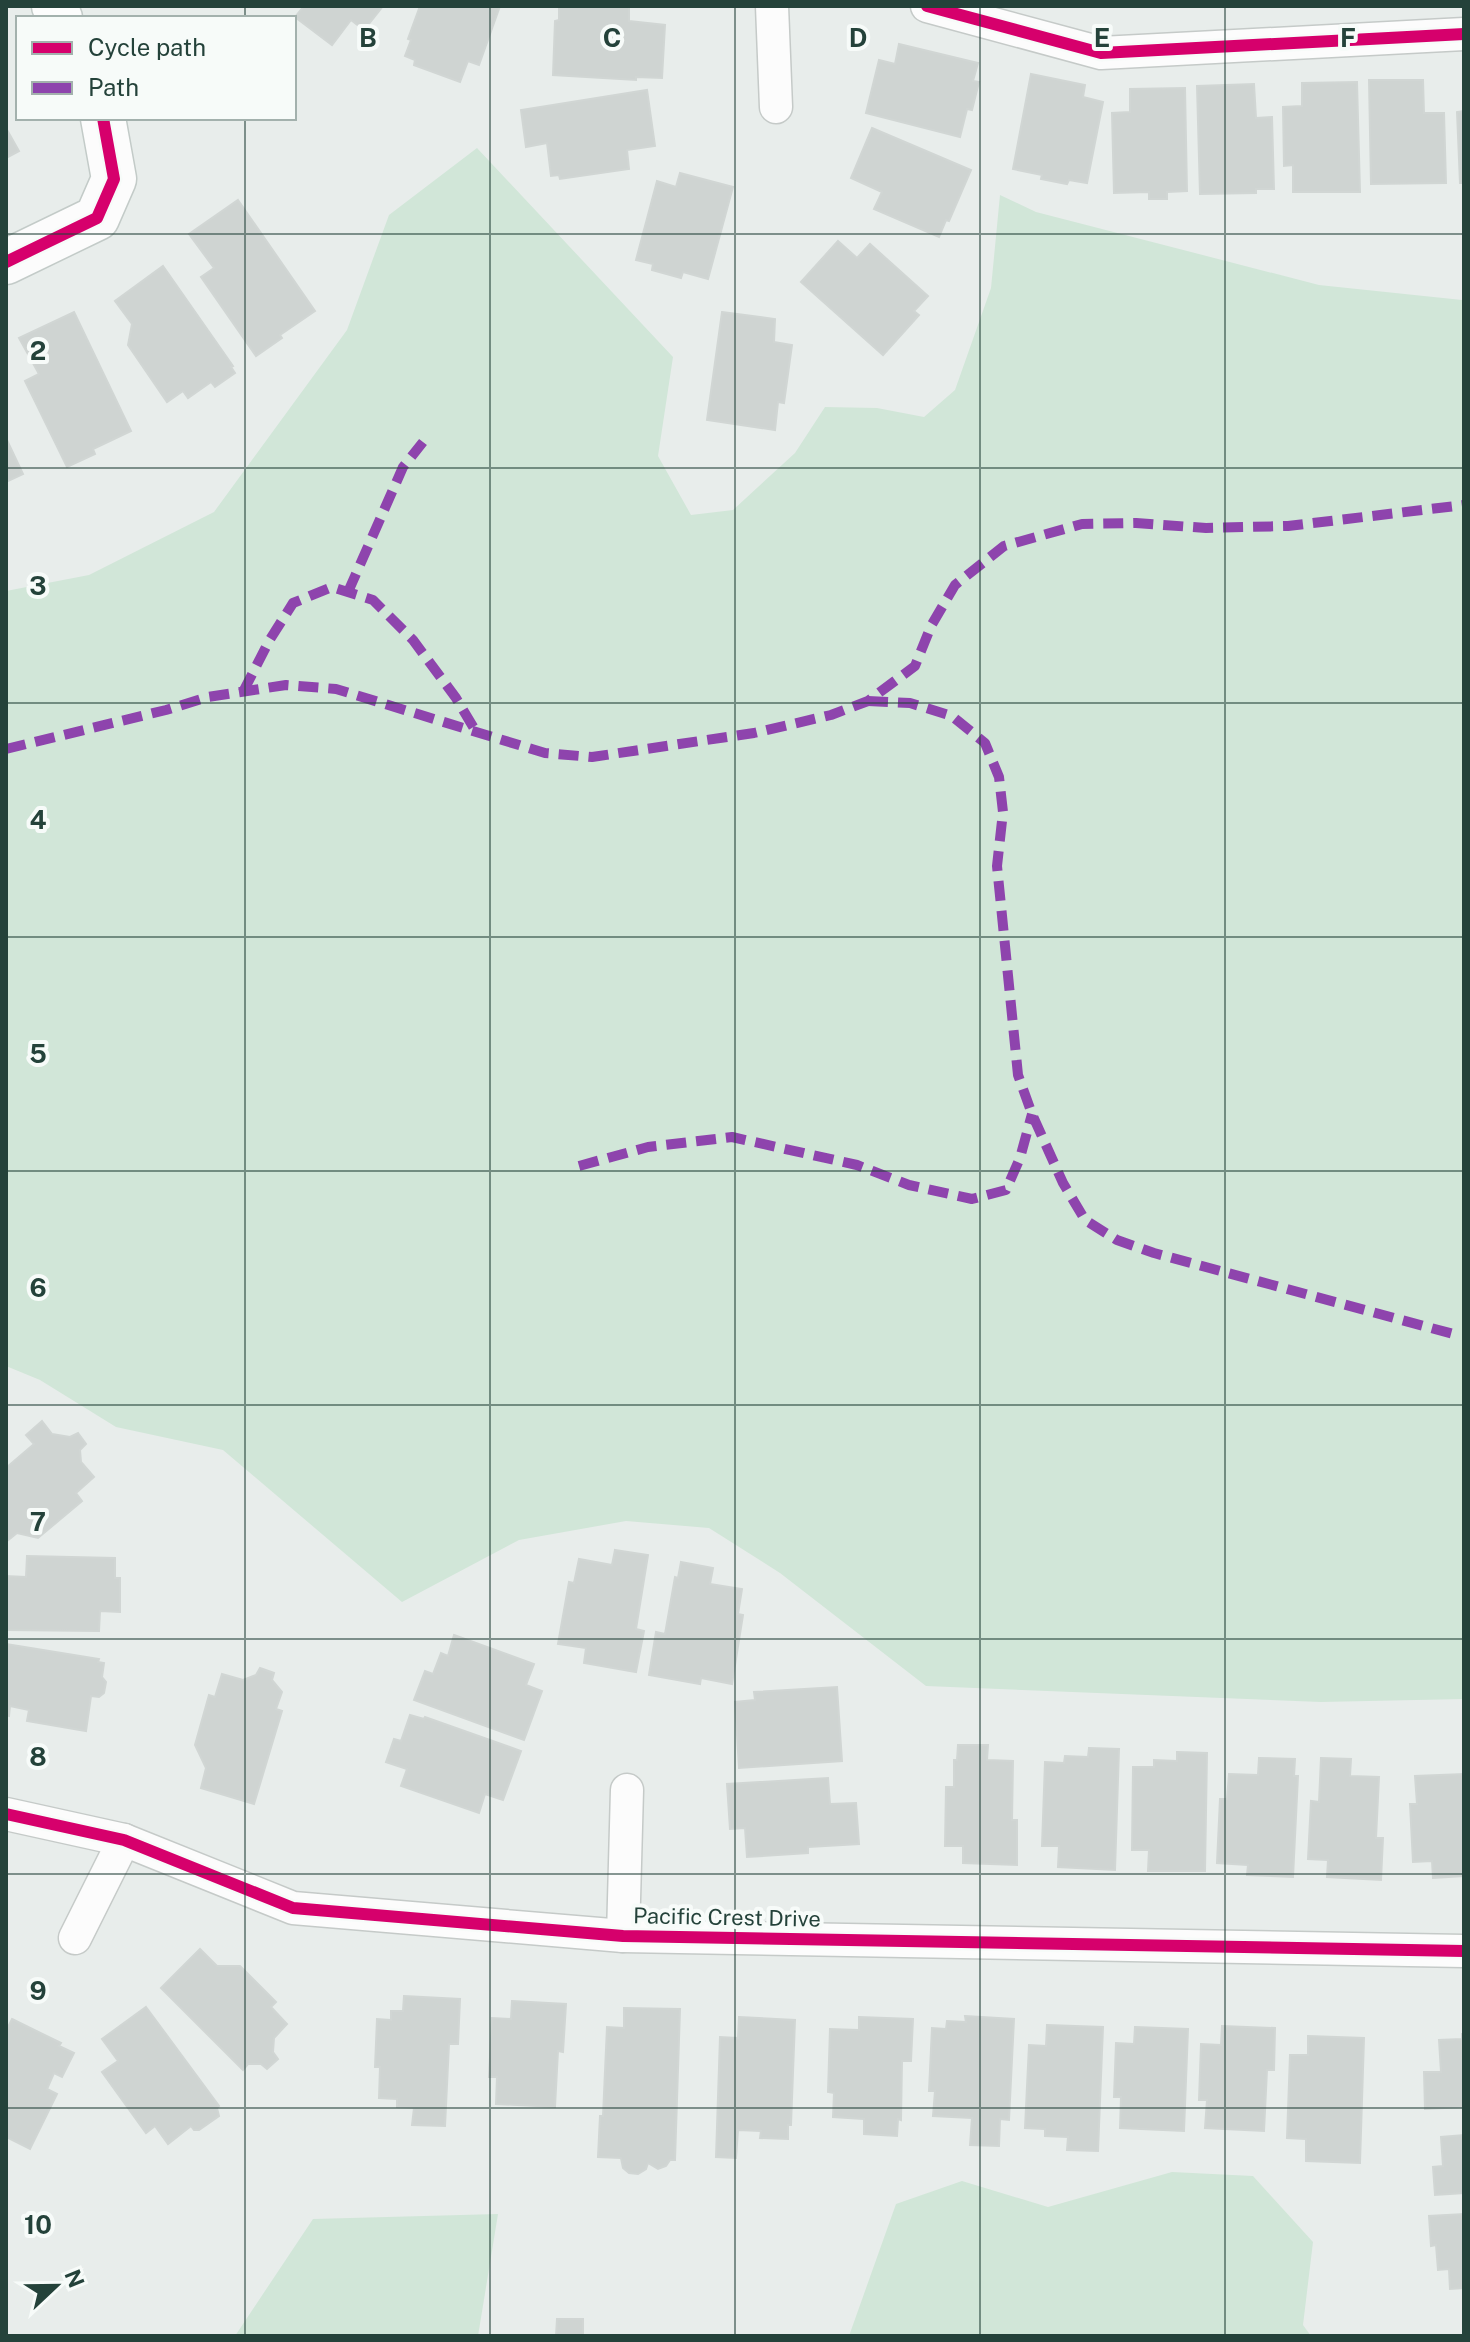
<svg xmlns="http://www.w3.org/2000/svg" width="1470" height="2342" font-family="'Public Sans',sans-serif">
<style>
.green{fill:#d1e6d8}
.building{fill:#cfd4d2;stroke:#d1d6d4;stroke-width:2}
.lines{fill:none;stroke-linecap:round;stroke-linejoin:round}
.street-casing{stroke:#c5cac8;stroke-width:35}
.secondary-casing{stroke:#c3cbc8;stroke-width:47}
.street{stroke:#fcfcfc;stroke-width:32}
.secondary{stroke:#fcfcfc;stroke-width:44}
.quiet{stroke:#8e44ad;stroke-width:10;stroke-dasharray:20 10;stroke-linecap:butt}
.cycleway-casing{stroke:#f7fbf9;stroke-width:17}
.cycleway{stroke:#d6006c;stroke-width:12}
.grid{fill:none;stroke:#24423a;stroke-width:2;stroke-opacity:0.55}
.labels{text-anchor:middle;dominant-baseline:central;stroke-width:8;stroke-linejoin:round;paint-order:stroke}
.street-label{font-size:22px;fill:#24423a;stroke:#f7fbf9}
.grid-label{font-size:26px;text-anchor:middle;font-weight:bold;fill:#24423a;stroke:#f7fbf9;stroke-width:8;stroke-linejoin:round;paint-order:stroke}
</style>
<rect width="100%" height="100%" fill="#e8edeb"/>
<g class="green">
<path d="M477,148L673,357L658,456L691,515L733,510L795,453L825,407L877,408L924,417L955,390L991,288L1000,195L1036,212L1319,285L1462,300L1464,298V1699L1321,1702L926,1686L780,1573L709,1528L626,1521L519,1540L402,1602L223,1450L116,1427L40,1380L6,1366V591L89,575L214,512L347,330L389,215Z"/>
<path d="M1172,2172L1253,2176L1313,2242L1303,2325L1311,2336H849L896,2204L962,2181L1048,2207Z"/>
<path d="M498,2214L478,2336H235L313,2219Z"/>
</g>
<g class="building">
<path d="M304,6H383L364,30L351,20L332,45L295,17Z"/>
<path d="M420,6H500L479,65L468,61L460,82L414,65L415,60L405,56L411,40L408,39Z"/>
<path d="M559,6H629V21L665,25L662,78L636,77V80L553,75L555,21L559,20Z"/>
<path d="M899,44L978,63L973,81L979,82L972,110L967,109L960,137L866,113L879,60L895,64Z"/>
<path d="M1031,74L1085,85L1083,97L1103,102L1087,183L1069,180L1067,184L1041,179L1042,175L1013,169Z"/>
<path d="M1369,80H1423L1424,113H1444L1446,183L1371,184Z"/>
<path d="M1357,82L1360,192H1293V165L1284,166L1283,107L1302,106V83Z"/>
<path d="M1254,84L1256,118L1272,117L1274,189H1256V193L1200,194L1197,86Z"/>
<path d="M1185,88L1187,191L1167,192V199H1149V192L1114,193L1112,113L1130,112V89Z"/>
<path d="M647,90L655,146L627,150L629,169L560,179L559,175L551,176L547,143L526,147L521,110Z"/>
<path d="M1464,111V183H1460L1457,112Z"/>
<path d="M6,128L19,151L6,158Z"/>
<path d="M872,128L971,170L949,221L946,220L939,237L874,209L882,192L851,178Z"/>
<path d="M680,173L733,187L708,279L683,272L681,278L652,270L653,264L636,260L657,181L676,187Z"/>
<path d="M238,200L315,311L280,335L282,338L256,356L201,277L214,268L189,234Z"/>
<path d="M838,241L857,258L870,244L928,296L914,311L919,315L883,355L801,282Z"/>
<path d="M163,266L233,366L231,367L235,373L215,387L211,382L188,398L183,391L167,402L128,345L132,324L115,301Z"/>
<path d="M74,312L131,431L93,449L95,454L67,467L25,381L39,374L19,338Z"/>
<path d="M722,312L775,319L774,342L792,345L784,403L778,402L775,430L707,420Z"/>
<path d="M6,438L23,474L6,482Z"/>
<path d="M42,1421L52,1434L70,1437L78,1433L86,1444L80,1450L81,1462L94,1477L76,1493L82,1501L38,1538L17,1533L6,1542V1468L34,1444L26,1435Z"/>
<path d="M615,1550L648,1555L636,1629L644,1631L636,1672L584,1663L586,1648L558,1644L569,1582L574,1583L579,1559L612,1565Z"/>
<path d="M27,1556L115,1558V1578H120V1612L100,1611L99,1631L6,1630V1576L26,1577Z"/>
<path d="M681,1562L713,1568L710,1584L742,1589L738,1614L743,1615L732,1684L701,1678L700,1684L649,1675L656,1632L665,1634L675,1577L678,1578Z"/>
<path d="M454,1635L534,1664L526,1685L542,1691L524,1740L414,1700L425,1671L433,1674L441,1653L448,1656Z"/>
<path d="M6,1644L99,1659L98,1662L104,1663L102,1677L106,1682L104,1693L99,1697L91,1696L86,1731L27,1721L29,1710L10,1706L9,1716L6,1715Z"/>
<path d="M260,1668L274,1673L272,1680L282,1692L276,1709L282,1711L254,1804L201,1788L206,1768L195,1745L209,1695L215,1697L222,1674L243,1680L256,1675Z"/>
<path d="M837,1687L842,1761L739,1768L735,1702L755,1700L754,1692Z"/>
<path d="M410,1715L424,1719L425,1717L521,1751L503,1800L485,1794L479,1813L401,1786L407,1769L386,1762L394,1739L401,1741Z"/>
<path d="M958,1745H988L987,1760L1013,1761L1012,1820H1017V1865L963,1863V1846H945L946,1787H954V1760H957Z"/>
<path d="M1089,1748L1119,1749L1115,1870L1058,1867L1059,1846H1042L1045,1762L1064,1763L1065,1756L1088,1757Z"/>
<path d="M1177,1752L1207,1753L1205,1871H1148L1149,1850H1132L1133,1767H1154V1760L1177,1761Z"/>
<path d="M1259,1758L1295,1759L1294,1776H1298L1293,1877L1247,1875L1248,1865L1217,1863L1220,1799H1227L1229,1774L1258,1775Z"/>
<path d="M1321,1758L1351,1759L1350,1776L1379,1777L1376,1838H1383L1381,1880L1327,1877L1328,1860L1308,1859L1311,1801L1319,1802Z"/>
<path d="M1464,1774V1876L1433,1878L1432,1861L1413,1862L1410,1804H1417L1415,1776Z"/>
<path d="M828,1778L830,1804L856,1803L859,1844L808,1847V1853L747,1857L745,1828L730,1829L727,1784Z"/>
<path d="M200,1949L217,1966H240L276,2002L271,2007L287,2024L274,2038L273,2052L278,2059L267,2069L261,2064H248L243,2070L161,1988Z"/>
<path d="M404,1996L460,1999L458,2044H449L445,2126L412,2125L414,2108L397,2107V2099L379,2098L380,2067H375L377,2019L391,2020V2011H403Z"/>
<path d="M512,2001L566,2004L563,2052L558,2051L555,2107L496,2104L497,2077H489L492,2018L511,2019Z"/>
<path d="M146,2007L219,2106L217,2108L219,2116L199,2130H194L191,2126L168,2144L155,2126L146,2133L102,2072L118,2061L102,2039Z"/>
<path d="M624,2008L680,2009L675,2160H670L666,2166L658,2169L648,2163L646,2169L638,2174L629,2173L623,2168L621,2158L598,2157L600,2116H603L607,2027L624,2028Z"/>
<path d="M965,2016L1014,2019L1009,2120L1000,2119L999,2146L970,2145L972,2118L933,2116L935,2091H929L932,2028L946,2029L947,2021L966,2022Z"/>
<path d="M739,2017L795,2020L791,2125H788V2139L760,2138L761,2131L738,2130L736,2158L716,2157L720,2037L738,2038Z"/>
<path d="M859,2017L913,2019L911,2061H902L901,2120L898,2119L897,2136L864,2134V2119L833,2117L834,2093L828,2092L830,2029L859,2030Z"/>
<path d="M12,2019L61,2043L59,2046L74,2053L62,2077L54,2073L47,2089L57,2094L30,2149L6,2137V2031Z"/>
<path d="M1047,2025L1103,2027L1098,2151L1067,2150L1068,2137L1045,2136V2129L1025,2128L1029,2045L1046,2046Z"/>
<path d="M1222,2026L1275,2028L1274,2070H1267L1264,2131L1205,2128L1207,2100H1199L1201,2044L1221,2045Z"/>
<path d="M1135,2027L1188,2029L1184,2131L1120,2128L1121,2097H1114L1116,2043L1134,2044Z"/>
<path d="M1462,2033L1464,2107L1425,2109L1424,2072H1441L1439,2040L1462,2039Z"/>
<path d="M1308,2036L1364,2038L1360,2163L1306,2161V2139L1287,2138L1290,2055H1308Z"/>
<path d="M1464,2135V2193L1435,2195L1433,2167L1443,2166L1441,2137Z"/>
<path d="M1464,2214V2288L1450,2289L1449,2269L1438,2270L1436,2245L1431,2246L1429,2216Z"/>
<path d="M557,2319H583V2336H556Z"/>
</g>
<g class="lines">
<g class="street-casing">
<g id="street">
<path d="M772,6L776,107"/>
<path d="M927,6L1101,53L1464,34"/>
<path d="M6,1814L124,1840L293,1908L623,1936L1464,1951"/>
<path d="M623,1936L627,1790"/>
<path d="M75,1938L124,1840"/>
</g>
</g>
<g class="secondary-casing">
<g id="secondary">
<path d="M54,6L60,18"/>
<path d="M6,262L97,218L114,179L103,118"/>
</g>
</g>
<use href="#street" class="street"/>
<use href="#secondary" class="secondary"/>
<g class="quiet">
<path d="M348,592L403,467L423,442"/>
<path d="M243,692L269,641L293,603L332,587L373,600L413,640L456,698L475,730"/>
<path d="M868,701L910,703L952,716L985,743L999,777L1003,812L997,866L1018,1075L1032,1114L1063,1183L1085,1220L1117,1240L1154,1253L1457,1335"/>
<path d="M6,749L166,710L208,697L286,685L336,689L545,753L592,757L754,733L831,715L868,701L915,666L931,626L955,585L1004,546L1082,524L1136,523L1206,528L1288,526L1464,505"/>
<path d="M579,1166L648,1147L732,1137L857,1165L909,1185L972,1199L1006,1190L1020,1158L1032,1114"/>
</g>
<g class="cycleway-casing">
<g id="cycleway">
<path d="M927,6L1101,53L1464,34"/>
<path d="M6,262L97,218L114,179L103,118"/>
<path d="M6,1814L124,1840L293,1908L623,1936L1464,1951"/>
</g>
</g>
<use href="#cycleway" class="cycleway"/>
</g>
<path class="grid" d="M245,6V18M490,6V2336M735,6V2336M980,6V2336M1225,6V2336M245,118V2336M6,234H1464M6,468H1464M6,703H1464M6,937H1464M6,1171H1464M6,1405H1464M6,1639H1464M6,1874H1464M6,2108H1464"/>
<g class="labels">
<g class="street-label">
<text transform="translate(727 1917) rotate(1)">Pacific Crest Drive</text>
</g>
</g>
<g class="grid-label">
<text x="368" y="47">B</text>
<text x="612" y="47">C</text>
<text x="858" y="47">D</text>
<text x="1102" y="47">E</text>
<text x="1348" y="47">F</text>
<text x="38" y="360">2</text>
<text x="38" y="595">3</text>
<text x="38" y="829">4</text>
<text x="38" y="1063">5</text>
<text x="38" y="1297">6</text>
<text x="38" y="1531">7</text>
<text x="38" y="1766">8</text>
<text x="38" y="2000">9</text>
<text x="38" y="2234">10</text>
</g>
<rect width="1470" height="2342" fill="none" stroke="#24423a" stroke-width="16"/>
<rect x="16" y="16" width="280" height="104" fill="#f7fbf9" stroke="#a3b1ad" stroke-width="2"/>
<rect x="32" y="42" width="40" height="12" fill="#d6006c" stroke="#a3b1ad" stroke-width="2"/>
<text x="88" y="56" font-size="24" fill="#24423a">Cycle path</text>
<rect x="32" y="82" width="40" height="12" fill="#8e44ad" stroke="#a3b1ad" stroke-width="2"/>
<text x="88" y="96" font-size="24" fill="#24423a">Path</text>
<g transform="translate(56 2286) rotate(68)" stroke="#f7fbf9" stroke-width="6" paint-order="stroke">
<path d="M0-6L14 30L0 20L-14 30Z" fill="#24423a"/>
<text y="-12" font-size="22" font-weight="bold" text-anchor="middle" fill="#24423a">N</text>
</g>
</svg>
